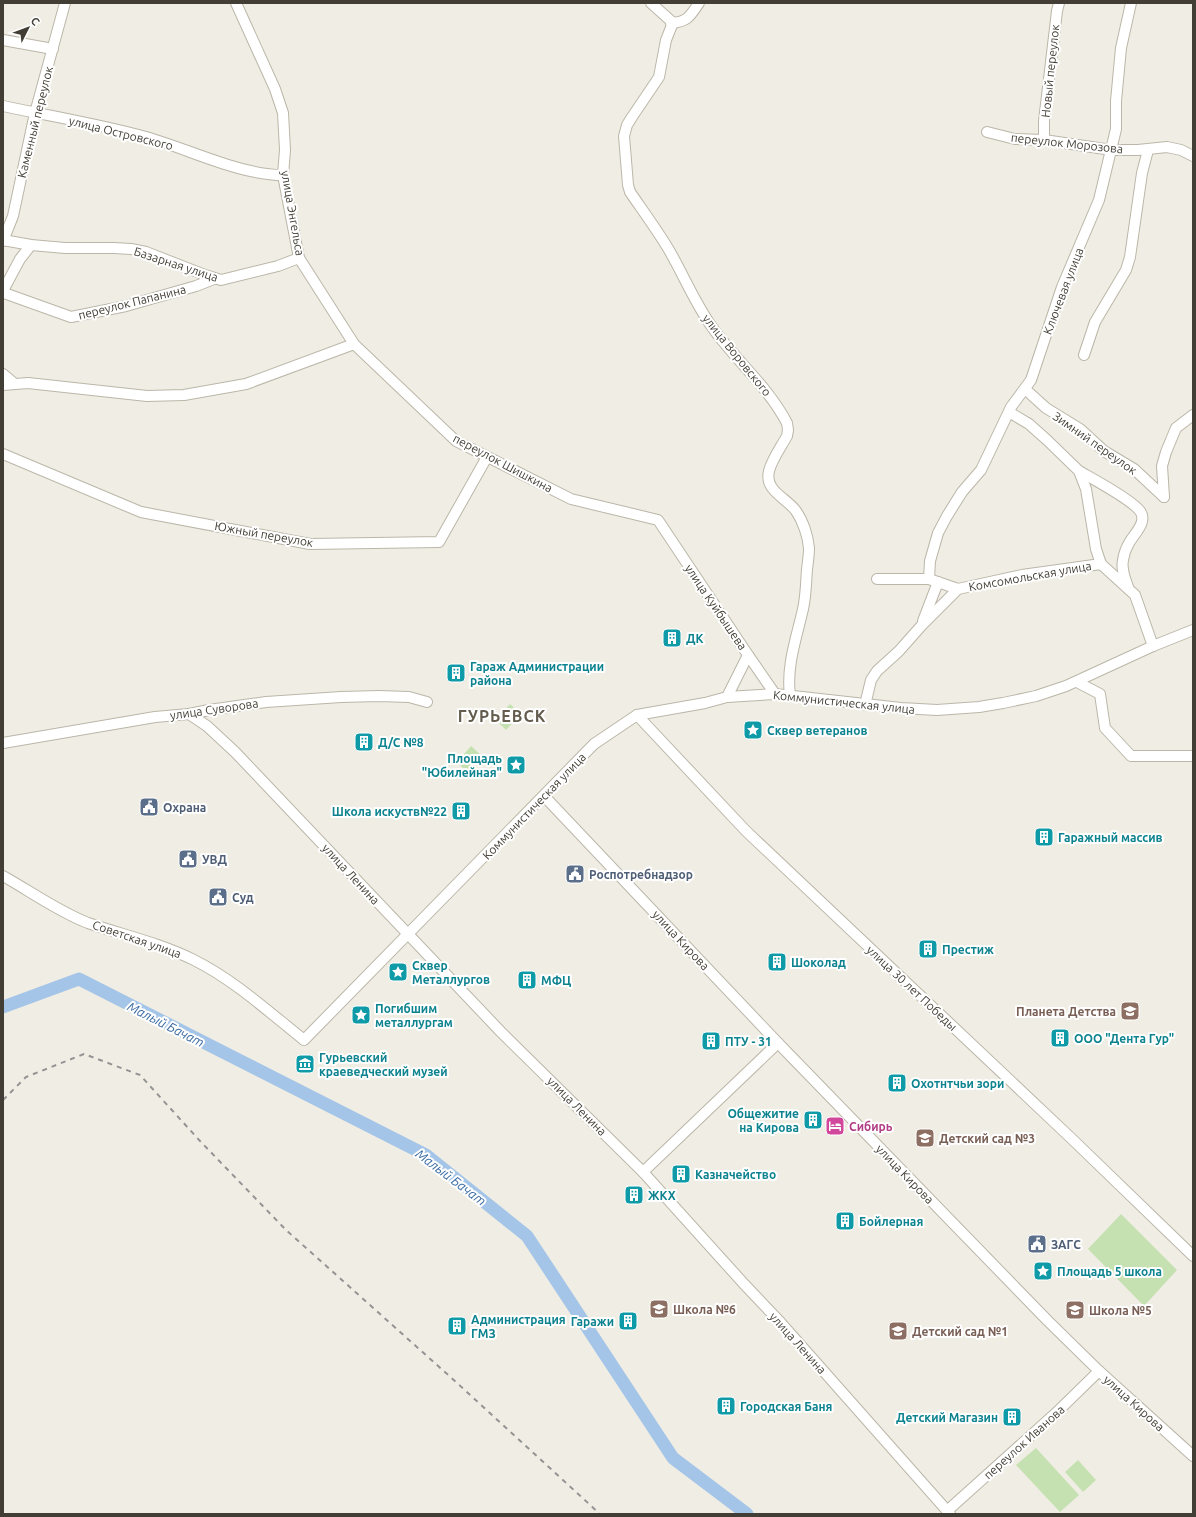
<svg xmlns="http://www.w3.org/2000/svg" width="1196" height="1517" font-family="Ubuntu,sans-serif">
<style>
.green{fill:#c6e1b1}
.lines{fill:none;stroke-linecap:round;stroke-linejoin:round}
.river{stroke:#a5c5e8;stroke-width:13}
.minor-casing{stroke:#bbb6a8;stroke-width:12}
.minor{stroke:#fff;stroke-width:10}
.rail{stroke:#939393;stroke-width:2;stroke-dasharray:5 5;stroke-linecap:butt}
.labels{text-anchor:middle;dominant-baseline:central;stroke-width:4;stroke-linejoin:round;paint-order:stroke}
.street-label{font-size:12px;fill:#423e35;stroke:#fff}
.culture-label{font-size:12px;font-weight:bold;fill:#0d838f;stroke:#fff;text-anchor:start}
.service-label{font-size:12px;font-weight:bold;fill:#4e5e75;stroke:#fff;text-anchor:start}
.education-label{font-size:12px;font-weight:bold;fill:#785e54;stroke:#fff;text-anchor:start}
.hotel-label{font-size:12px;font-weight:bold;fill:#b23c85;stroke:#fff;text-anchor:start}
.water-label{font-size:13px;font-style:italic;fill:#396aa3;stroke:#fff}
.district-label{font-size:16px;font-weight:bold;letter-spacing:1px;fill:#645d4d;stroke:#fff}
</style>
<rect width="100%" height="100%" fill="#f0eee4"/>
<g class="green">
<path d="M510,704L521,714L506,730L496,720Z"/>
<path d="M471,746L482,756L467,772L457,762Z"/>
<path d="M1121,1214L1177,1270L1144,1306L1088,1249Z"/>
<path d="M1036,1448L1079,1495L1060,1512L1016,1465Z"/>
<path d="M1078,1460L1096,1480L1083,1492L1065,1472Z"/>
</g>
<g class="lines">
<path class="river" d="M3,1007L79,979L426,1155L527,1236L673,1458L747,1514"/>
<g class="minor-casing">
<g id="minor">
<path d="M236,3L275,89L283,113L285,150L283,175L299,258L354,344L456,441L571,499L658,520L748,655L727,697"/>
<path d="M651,3L671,21L672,25L666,40L659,77L632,117L627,125L624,136L628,185L630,192C643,211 657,230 669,250C684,276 695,303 712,327C736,361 767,385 787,423L788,430L787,436C781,447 772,459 769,471C764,491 787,498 796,511C803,521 808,536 809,548C809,555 808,562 807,569C806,582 806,596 803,609C797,636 786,666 790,695"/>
<path d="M671,23C688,22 690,16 699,3"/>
<path d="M3,40L53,49"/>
<path d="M3,106C50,116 99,124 146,137C189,149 239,175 283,175"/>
<path d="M987,132L1015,139L1044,140L1112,150H1138L1167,147L1181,150L1193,156"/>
<path d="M1044,140V121L1057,11L1059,3"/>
<path d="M3,240L31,245L65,248H114L131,249L146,252L205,275L221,280L278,266L299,258"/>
<path d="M3,241L13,216L35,113L65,3"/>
<path d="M5,287L20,259L31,245"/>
<path d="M4,293L71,317L126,306L196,286L214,279"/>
<path d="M1084,355L1095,322L1126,270L1130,257L1142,173L1148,150"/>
<path d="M3,374L15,384"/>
<path d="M3,385L28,383L147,396L184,395L246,384L354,344"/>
<path d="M1025,389L1046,408L1080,429L1104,451L1134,469L1164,497"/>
<path d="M1009,412L1029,424L1047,440L1079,471L1086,489L1096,549L1101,564L1135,595L1153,646"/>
<path d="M3,454L141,512L310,544L439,542L487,457"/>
<path d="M1079,471C1093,479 1131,499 1140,511C1148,522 1134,534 1129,543C1126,548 1124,554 1123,560C1121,570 1125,578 1128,587"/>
<path d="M1164,497L1162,466L1166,452L1176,428L1193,415"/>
<path d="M877,579H929L958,589"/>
<path d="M929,579L930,561L938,533L947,516L962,492L981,470L1011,407L1031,380L1062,287L1099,200L1116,129V101L1121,48L1131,3"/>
<path d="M923,621L938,582"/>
<path d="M748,655L775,694"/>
<path d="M1077,682L1100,694L1105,728L1131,756H1193"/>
<path d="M865,705L871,680L877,671L899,651L922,625L958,589L1022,575L1101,564"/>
<path d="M189,714L207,726L235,752L501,1032L643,1172L744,1284L781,1323L950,1514"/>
<path d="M637,715L746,831L1072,1139L1193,1256"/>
<path d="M3,743L155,717L189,714L209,710L266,702L341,697L379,696L409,697L427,702"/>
<path d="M544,796L778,1043L1048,1321L1099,1371L1193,1456"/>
<path d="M3,876C30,891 59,912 88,923C123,935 160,943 194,960C234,980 269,1012 304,1040L594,744L637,715L705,703L727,697L775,694L901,708L937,710L979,707L1003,703L1036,696L1066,686L1153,646L1193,630"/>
<path d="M643,1172L778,1043"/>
<path d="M947,1511L1056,1413L1099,1371"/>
</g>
</g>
<use href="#minor" class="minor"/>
<path class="rail" d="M3,1100L26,1077L84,1054L140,1075L200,1141L286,1230L456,1382L600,1514"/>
</g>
<defs>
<g id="building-square" transform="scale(1)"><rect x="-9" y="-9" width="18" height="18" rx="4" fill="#0f9aa8" stroke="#fff"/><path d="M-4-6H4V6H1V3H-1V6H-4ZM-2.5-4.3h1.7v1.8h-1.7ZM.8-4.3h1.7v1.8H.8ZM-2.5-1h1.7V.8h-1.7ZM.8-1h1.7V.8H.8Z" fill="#fff"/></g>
<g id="sight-square" transform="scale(1)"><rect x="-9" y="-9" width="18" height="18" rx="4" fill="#0f9aa8" stroke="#fff"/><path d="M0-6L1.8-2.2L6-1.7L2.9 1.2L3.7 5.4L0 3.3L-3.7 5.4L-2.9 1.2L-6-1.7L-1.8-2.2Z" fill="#fff"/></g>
<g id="civic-square" transform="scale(1)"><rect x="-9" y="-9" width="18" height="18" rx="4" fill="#5c6f8a" stroke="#fff"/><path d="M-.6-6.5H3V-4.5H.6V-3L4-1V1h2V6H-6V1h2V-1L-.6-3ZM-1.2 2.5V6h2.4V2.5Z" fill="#fff"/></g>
<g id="school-square" transform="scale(1)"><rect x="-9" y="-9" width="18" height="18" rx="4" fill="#8d6e63" stroke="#fff"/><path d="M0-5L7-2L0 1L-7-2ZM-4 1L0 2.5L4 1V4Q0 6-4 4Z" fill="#fff"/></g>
<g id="museum-square" transform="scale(1)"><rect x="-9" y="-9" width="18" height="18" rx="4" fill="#0f9aa8" stroke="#fff"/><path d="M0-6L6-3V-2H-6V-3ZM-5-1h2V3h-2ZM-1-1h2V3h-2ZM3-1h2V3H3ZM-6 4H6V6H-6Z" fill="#fff"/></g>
<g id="hotel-square" transform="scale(1)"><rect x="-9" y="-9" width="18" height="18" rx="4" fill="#d1479c" stroke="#fff"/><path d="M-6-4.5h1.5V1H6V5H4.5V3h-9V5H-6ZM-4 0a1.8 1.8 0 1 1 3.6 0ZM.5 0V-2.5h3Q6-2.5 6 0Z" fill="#fff"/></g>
</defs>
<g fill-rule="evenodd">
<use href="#building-square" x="672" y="638"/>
<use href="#building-square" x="456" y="673"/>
<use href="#sight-square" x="753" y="730"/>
<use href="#building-square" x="364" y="742"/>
<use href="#sight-square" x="516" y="765"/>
<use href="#civic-square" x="149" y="807"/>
<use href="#building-square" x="461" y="811"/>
<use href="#building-square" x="1044" y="837"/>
<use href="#civic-square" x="188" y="859"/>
<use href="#civic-square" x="575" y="874"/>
<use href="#civic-square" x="218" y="897"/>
<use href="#building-square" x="928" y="949"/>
<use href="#building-square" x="777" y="962"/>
<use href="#sight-square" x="398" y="972"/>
<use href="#building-square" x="527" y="980"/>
<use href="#school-square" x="1130" y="1011"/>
<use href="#sight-square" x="361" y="1015"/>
<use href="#building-square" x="1060" y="1038"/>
<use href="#building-square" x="711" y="1041"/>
<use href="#museum-square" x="305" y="1064"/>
<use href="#building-square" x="897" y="1083"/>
<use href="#building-square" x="813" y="1120"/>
<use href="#hotel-square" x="835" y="1126"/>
<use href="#school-square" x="925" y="1138"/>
<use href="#building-square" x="681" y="1174"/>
<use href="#building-square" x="634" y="1195"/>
<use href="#building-square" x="845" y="1221"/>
<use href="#civic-square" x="1037" y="1244"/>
<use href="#sight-square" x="1043" y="1271"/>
<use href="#school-square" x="659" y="1309"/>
<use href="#school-square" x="1075" y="1310"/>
<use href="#building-square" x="628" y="1321"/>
<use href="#building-square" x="457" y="1326"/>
<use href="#school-square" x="898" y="1331"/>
<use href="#building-square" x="726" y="1406"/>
<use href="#building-square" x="1012" y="1417"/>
</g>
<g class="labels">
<g class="street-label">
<text transform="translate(1050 71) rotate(-84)">Новый переулок</text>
<text transform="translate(35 122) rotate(-76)">Каменный переулок</text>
<text transform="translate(121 133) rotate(14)">улица Островского</text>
<text transform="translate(1067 143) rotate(6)">переулок Морозова</text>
<text transform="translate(293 213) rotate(80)">улица Энгельса</text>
<text transform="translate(176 264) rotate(18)">Базарная улица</text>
<text transform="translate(1063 291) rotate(-69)">Ключевая улица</text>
<text transform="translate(132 302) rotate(-14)">переулок Папанина</text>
<text transform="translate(737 355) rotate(51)">улица Воровского</text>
<text transform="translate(1095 443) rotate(35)">Зимний переулок</text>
<text transform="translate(503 463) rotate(28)">переулок Шишкина</text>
<text transform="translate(264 534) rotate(10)">Южный переулок</text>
<text transform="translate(1030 576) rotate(-10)">Комсомольская улица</text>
<text transform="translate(716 607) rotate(56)">улица Куйбышева</text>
<text transform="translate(844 702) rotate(6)">Коммунистическая улица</text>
<text transform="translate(214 709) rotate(-8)">улица Суворова</text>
<text transform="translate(534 806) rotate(-46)">Коммунистическая улица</text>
<text transform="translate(351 874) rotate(47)">улица Ленина</text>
<text transform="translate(137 939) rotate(19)">Советская улица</text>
<text transform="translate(681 940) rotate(47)">улица Кирова</text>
<text transform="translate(912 988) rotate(43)">улица 30 лет Победы</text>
<text transform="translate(577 1106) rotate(45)">улица Ленина</text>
<text transform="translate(905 1174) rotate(46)">улица Кирова</text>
<text transform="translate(798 1343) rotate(48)">улица Ленина</text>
<text transform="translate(1134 1403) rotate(42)">улица Кирова</text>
<text transform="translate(1024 1442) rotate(-42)">переулок Иванова</text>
</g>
<g class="culture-label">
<text x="686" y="638">ДК</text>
<text x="470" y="666">Гараж Администрации<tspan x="470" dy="14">района</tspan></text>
<text x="767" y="730">Сквер ветеранов</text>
<text x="378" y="742">Д/С №8</text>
<text x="502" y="758" text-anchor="end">Площадь<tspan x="502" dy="14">"Юбилейная"</tspan></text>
<text x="447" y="811" text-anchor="end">Школа искуств№22</text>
<text x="1058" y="837">Гаражный массив</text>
<text x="942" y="949">Престиж</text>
<text x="791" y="962">Шоколад</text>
<text x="412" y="965">Сквер<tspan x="412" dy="14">Металлургов</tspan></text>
<text x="541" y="980">МФЦ</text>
<text x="375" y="1008">Погибшим<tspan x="375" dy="14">металлургам</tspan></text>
<text x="1074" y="1038">ООО "Дента Гур"</text>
<text x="725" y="1041">ПТУ - 31</text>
<text x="319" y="1057">Гурьевский<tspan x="319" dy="14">краеведческий музей</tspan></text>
<text x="911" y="1083">Охотнтчьи зори</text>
<text x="799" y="1113" text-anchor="end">Общежитие<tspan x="799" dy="14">на Кирова</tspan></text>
<text x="695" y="1174">Казначейство</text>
<text x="648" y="1195">ЖКХ</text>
<text x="859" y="1221">Бойлерная</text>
<text x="1057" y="1271">Площадь 5 школа</text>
<text x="471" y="1319">Администрация<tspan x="471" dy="14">ГМЗ</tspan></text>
<text x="614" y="1321" text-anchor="end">Гаражи</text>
<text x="740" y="1406">Городская Баня</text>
<text x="998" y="1417" text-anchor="end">Детский Магазин</text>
</g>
<g class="service-label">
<text x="163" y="807">Охрана</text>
<text x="202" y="859">УВД</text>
<text x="589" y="874">Роспотребнадзор</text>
<text x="232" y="897">Суд</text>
<text x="1051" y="1244">ЗАГС</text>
</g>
<g class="education-label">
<text x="1116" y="1011" text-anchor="end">Планета Детства</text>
<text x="939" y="1138">Детский сад №3</text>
<text x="673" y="1309">Школа №6</text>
<text x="1089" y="1310">Школа №5</text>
<text x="912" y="1331">Детский сад №1</text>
</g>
<g class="hotel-label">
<text x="849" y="1126">Сибирь</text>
</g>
<g class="water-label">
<text transform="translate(166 1024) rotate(27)">Малый Бачат</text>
<text transform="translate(451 1177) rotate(37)">Малый Бачат</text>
</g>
<g class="district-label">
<text x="502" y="716">ГУРЬЕВСК</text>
</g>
</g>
<rect width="1196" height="1517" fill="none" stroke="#423e35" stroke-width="8"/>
<g transform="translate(28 28) rotate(48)" stroke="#ffffff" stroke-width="3" paint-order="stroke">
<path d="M0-3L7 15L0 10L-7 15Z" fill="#423e35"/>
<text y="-6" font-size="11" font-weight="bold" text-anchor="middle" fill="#423e35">С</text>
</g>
</svg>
